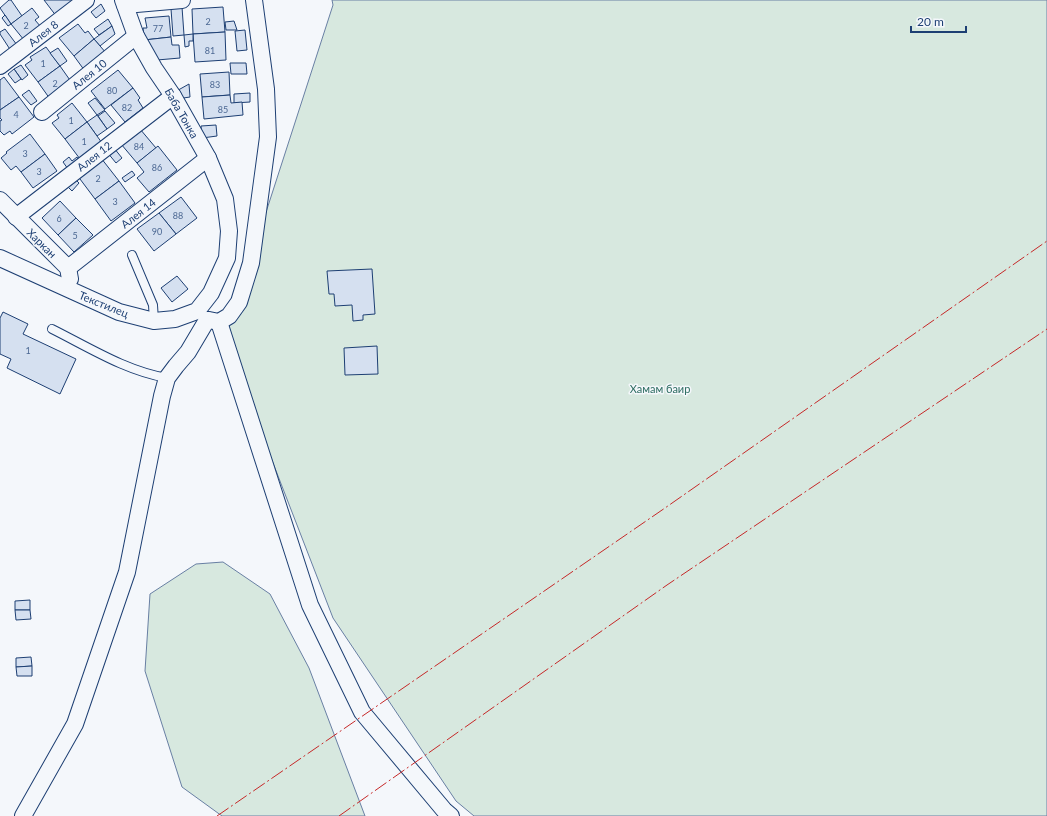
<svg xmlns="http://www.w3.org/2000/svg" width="1047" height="816" font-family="Lato,sans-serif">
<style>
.green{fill:#d7e8df;stroke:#687fa3}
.building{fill:#d5e0f0;stroke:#1d3f73}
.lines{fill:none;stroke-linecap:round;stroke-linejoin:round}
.service-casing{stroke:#1d3f73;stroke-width:10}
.minor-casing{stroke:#1d3f73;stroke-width:18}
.service{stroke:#f4f7fb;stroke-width:8}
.minor{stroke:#f4f7fb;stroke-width:16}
.power{stroke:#c62828;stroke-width:1;stroke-dasharray:14 3 2 3;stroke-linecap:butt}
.labels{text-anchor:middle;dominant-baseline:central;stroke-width:3;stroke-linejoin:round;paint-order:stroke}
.number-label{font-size:9px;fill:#4b6792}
.street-label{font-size:11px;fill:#1d3f73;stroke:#f4f7fb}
.park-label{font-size:11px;fill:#2c6c60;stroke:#f4f7fb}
</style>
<rect width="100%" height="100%" fill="#f4f7fb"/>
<g class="green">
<path d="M332,0H1047V816H474L456,801L333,618L225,339L333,5Z"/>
<path d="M223,562L270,594L309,668L365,816H222L182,787L145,671L150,594L196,564Z"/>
</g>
<g class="building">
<path d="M9,0H11L22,16L11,24L0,8Z"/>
<path d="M44,0H77L60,21Z"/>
<path d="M101,4L105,11L96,18L91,12Z"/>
<path d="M182,7L184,35L173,36L171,9Z"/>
<path d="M223,7L225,32L193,34L192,9Z"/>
<path d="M32,8L39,17L35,20L41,27L24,40L11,24Z"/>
<path d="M5,15L11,24L8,26L2,18Z"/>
<path d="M169,16L171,37L144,40L143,28H147L145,18Z"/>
<path d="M108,19L112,26L99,35L94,29Z"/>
<path d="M234,21L237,30H226L225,22Z"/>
<path d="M78,24L85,33L88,31L94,39L74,56L59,38Z"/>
<path d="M112,26L115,34L100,46L94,39Z"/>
<path d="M5,29L20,49L13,54L0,34V32Z"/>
<path d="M245,30L247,50L237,51L235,31Z"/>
<path d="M225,32L226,60L195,62L193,34Z"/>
<path d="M193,34V41H189V46L185,47L184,35Z"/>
<path d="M171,37L172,45H179L180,58L157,60L156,55L146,56L144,40Z"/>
<path d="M94,39L113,61L90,78L74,56Z"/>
<path d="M46,47L60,66L38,82L25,65L32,60L30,57Z"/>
<path d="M58,48L67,61L60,66L50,53Z"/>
<path d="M230,63H246L247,74H231Z"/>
<path d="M21,65L28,75L22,80L14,69Z"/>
<path d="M60,66L72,83L50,99L38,82Z"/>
<path d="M14,69L21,79L15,83L8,74Z"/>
<path d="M118,70L133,88L105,109L91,91Z"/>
<path d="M229,72L230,95L202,97L200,74Z"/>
<path d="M4,77L19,97L0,110V80Z"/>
<path d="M189,84L190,97L177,99L173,93Z"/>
<path d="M133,88L140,98L138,100L143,108L125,122L111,105Z"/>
<path d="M29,90L37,101L31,105L22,95Z"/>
<path d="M250,93V102L234,103V94Z"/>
<path d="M230,95L231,103L242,102L243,115L204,119L202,97Z"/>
<path d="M19,97L34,117L12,134L10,131L4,135L0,131V121L2,120L0,118V110Z"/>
<path d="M95,98L105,110L97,115L88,103Z"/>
<path d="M72,103L87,122L65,139L52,123L59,118L57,115Z"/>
<path d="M105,111L115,123L107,129L98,116Z"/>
<path d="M97,115L107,129L97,136L87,122Z"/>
<path d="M87,122L102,143L80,159L65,139Z"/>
<path d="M216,125L217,136L202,138L201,126Z"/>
<path d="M140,129L156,148L137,163L121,144Z"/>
<path d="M30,134L45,154L21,172L16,166L11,170L1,158L7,153L6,152Z"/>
<path d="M158,146L177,170L149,192L137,178L144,172L137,163Z"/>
<path d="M114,148L122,158L116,163L107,152Z"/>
<path d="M45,154L57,171L33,188L21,172Z"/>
<path d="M69,157L72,161L77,157L79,161L68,169L63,162Z"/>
<path d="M101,158L119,181L95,199L77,175Z"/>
<path d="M132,171L135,175L125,182L122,178Z"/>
<path d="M74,178L79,183L72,191L65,184Z"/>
<path d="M119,181L135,203L111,221L95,199Z"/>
<path d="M181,197L197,218L176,234L159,213Z"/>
<path d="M60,201L76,218L58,235L42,218Z"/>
<path d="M159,213L176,234L154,251L137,229Z"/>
<path d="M76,218L93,235L74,252L58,235Z"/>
<path d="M372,269L375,314L363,315V320L353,321L352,305L335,306L334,294H329L327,271Z"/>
<path d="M177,276L188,289L172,302L161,288Z"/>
<path d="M3,312L28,324L23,334L76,359L60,394L7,368L11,359L0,354V318Z"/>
<path d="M377,346L378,374L345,375L344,348Z"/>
<path d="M30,600V610H15V601Z"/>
<path d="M15,610H30L31,619L16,620Z"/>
<path d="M31,657L32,666L16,667V658Z"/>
<path d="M32,666V676H17L16,667Z"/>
</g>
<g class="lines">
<g class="service-casing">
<g id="service">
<path d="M132,255L153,305L154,321"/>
<path d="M52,329C90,348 126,371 167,378"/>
</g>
</g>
<g class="minor-casing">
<g id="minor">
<path d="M125,5L182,0"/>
<path d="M0,66L86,0"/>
<path d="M42,112L136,36"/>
<path d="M0,200L68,268L70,279"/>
<path d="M16,217L173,96"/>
<path d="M0,258L119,312L154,321L175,319L197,311L211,293L227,258L229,231L225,199L208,158L173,96L154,68L136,36L123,0"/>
<path d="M68,268L208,158"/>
<path d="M209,320L219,322L229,316L239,302L251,263L268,137L266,89L254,0"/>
<path d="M219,322L310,605L362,712L444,810L451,816"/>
<path d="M23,816L75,724L127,572L162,396L167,378L176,366L188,352L207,320"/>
</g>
</g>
<use href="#service" class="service"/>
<use href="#minor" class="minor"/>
<g class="power">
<path d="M217,816L665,508L1047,241"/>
<path d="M339,816L667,585L1047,329"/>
</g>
</g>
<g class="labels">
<g class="number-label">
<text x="208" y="21">2</text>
<text x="26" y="25">2</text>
<text x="158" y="28">77</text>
<text x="210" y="50">81</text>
<text x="43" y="63">1</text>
<text x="55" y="83">2</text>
<text x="215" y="84">83</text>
<text x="112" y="90">80</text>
<text x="127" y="107">82</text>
<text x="223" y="109">85</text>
<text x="16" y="114">4</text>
<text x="71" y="120">1</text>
<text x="84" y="141">1</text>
<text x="139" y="146">84</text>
<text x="25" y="153">3</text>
<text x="157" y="167">86</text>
<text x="39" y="171">3</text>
<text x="98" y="178">2</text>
<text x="115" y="201">3</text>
<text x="178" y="215">88</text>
<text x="59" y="218">6</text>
<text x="157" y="231">90</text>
<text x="75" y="235">5</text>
<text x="28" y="350">1</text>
</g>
<g class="street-label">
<text transform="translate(43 33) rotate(-38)">Алея 8</text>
<text transform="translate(89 74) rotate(-39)">Алея 10</text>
<text transform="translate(182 113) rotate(60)">Баба Тонка</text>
<text transform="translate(94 156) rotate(-38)">Алея 12</text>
<text transform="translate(138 213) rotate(-38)">Алея 14</text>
<text transform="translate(42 243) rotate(45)">Харкан</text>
<text transform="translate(104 304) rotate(22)">Текстилец</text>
</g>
<g class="park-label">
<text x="660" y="388">Хамам баир</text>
</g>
</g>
<path d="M911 26v6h55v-6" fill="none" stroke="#1d3f73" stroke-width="2"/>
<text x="917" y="26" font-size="12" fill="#1d3f73" stroke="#f4f7fb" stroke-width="3" paint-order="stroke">20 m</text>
</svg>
